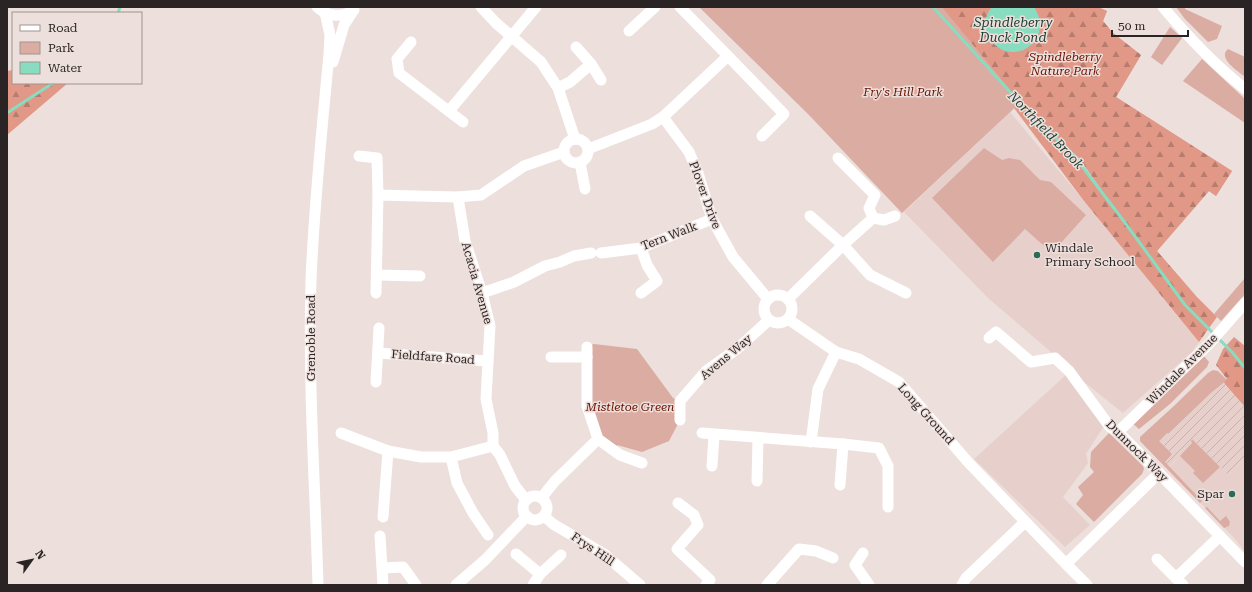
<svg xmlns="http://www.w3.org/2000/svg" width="1252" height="592" font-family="'Roboto Serif',serif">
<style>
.built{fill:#e7d0cb}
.industrial{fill:url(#industrial-furrows)}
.green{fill:#daaca2}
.forest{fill:url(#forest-firs)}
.water{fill:#88dcbf}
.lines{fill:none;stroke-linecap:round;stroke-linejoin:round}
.stream{stroke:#88dcbf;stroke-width:3}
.minor{stroke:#fff;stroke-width:11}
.poi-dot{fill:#2c6b57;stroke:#eddfdb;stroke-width:1.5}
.labels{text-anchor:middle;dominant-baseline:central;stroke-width:3;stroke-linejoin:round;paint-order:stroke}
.park-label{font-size:12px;font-style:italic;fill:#681100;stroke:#eddfdb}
.street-label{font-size:12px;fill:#2a2524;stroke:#eddfdb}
.poi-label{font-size:12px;fill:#2a2524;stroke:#eddfdb;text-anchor:start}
.water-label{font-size:13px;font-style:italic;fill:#173d31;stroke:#eddfdb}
</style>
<defs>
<pattern id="industrial-furrows" width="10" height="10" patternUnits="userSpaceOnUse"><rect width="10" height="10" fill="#e7d0cb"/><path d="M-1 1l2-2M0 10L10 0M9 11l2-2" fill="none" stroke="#c6b2ae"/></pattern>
<pattern id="forest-firs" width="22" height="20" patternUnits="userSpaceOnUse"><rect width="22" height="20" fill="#e19887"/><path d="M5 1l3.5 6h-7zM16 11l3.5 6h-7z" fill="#b77c6e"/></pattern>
</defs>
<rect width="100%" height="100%" fill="#eddfdb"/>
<g class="built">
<path d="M1010,112L1084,201L1199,342L1192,352L1123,413L1069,370L1052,353L988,298L904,212Z"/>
<path d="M1068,373L1104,426L1086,454L1088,463L1063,497L1090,525L1065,547L974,459Z"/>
<path d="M1192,439L1228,475L1241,463L1245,467V552L1235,539L1168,469L1192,443Z"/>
</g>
<path class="industrial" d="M1224,382L1245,407V467L1241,463L1228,475L1192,439L1193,443L1169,467L1165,462L1159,441L1167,433L1168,434L1212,392Z"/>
<g class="green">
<path d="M699,7H1098L1107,11L1103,21L1113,33L1141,55L1116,97L1232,171L1216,196L1209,191L1157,251L1196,296L1148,254L1079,158L1021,102L902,213L809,115Z"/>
<path d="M1176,7H1185V9L1222,26L1217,39L1208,42L1185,19Z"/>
<path d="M1170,27L1182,38L1162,65L1151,57Z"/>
<path d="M1228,49L1245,57V77C1238,71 1217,58 1228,49Z"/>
<path d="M1202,59L1245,99V123L1183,81Z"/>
<path d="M984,148L1002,160L1009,158L1020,160L1040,180L1051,182L1086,215L1052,253L1025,229L993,262L932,198Z"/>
<path d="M1245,278V294L1221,321L1214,314Z"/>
<path d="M594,344L637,349L673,398L680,401V420L669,441L642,452L617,445L620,455L593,426L587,347Z"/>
<path d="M1203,355L1209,362L1207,367L1170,404L1139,429L1132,423Z"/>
<path d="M1213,370L1218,371L1227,380L1212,392L1168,434L1167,433L1159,441L1172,454L1165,462L1202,501L1200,503L1140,441V437L1175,405L1208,373Z"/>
<path d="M1109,433L1143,466L1144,469L1142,474L1094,522L1076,504L1083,495L1078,487L1094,472L1090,467L1091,452Z"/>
<path d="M1192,439L1220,467L1203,483L1193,473L1195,471L1180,456L1192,443L1191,441Z"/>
<path d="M1207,507L1220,521L1226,516L1230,522L1229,526L1224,528L1205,508Z"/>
</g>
<g class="forest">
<path d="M942,7H992L989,11L1022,51C1036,42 1039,39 1039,22C1038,16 1038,13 1034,7H1098L1107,11L1103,21L1113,33L1141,55L1116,97L1232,171L1216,196L1209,191L1157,251L1196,296L1217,317L1199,342L1084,201L1014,108L1020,103L1075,157L1115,209L1079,158L1020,102Z"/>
<path d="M13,70V83H68L7,135V71Z"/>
<path d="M1234,337L1245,346V407L1225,384L1224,382L1227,379L1216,365L1223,349Z"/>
</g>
<path class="water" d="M992,7H1034C1058,43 1004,73 987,33C983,24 986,14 992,7Z"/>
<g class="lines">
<g class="stream">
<path d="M933,7L1020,103L1075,157L1126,224L1185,305L1214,334"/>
<path d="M118,13L120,7"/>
<path d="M7,113L53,83"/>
<path d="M1218,338L1232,352L1245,368"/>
</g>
<g class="minor">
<path d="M317,7C328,17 342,18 354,10"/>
<path d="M481,7L496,23L541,62L558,88L575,139"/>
<path d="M680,7L728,56"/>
<path d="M1163,7C1188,37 1215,65 1245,89"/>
<path d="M629,31L655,7"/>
<path d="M411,42L397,59L399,73L463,122"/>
<path d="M576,47L591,64L601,80"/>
<path d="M333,62L344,25L353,11"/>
<path d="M558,88L570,82L591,64"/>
<path d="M449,111L536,7"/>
<path d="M663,117L728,56L784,114L762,136"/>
<circle cx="576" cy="151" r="12"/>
<path d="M588,149L652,124L663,117L689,152L698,173L712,219L733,257L768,299"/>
<path d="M359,156L377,158L378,195"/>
<path d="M838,158L875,195L869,208L873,218"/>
<path d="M580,162L585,189"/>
<path d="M810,216L843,245L870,275L906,293"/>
<path d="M873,218L884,220L895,216"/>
<path d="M641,248L647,265L657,281L641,293"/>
<path d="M601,253L641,248L712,219"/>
<path d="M377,275L420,276"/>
<path d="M376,293L378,195L458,197"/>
<path d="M482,293L514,282L545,266L560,262L574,256L591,253"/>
<circle cx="778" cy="309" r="14"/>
<path d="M788,299L843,245L873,218"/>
<path d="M788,319L836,352L859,359L899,382L968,462L1066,564L1159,473"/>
<path d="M989,338L996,332L1031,362L1055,358L1069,371L1110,427L1118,432L1159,473L1245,562"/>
<path d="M378,353L488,361"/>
<path d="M551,357H587"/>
<path d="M376,382L379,328"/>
<path d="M680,420V401L706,371L737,349L769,320"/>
<path d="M1118,432L1210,343L1245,303"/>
<path d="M341,433L388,451L421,457H451L493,446"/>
<path d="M702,433L843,444L879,448L888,466V507"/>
<path d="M598,439L620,455L642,463"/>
<path d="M811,442L818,389L836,352"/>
<path d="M451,457L457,483L473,513L488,535"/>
<path d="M712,466L714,435"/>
<path d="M757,481L758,438"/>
<path d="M840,485L843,444"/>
<circle cx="535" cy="508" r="12"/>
<path d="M542,497L555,481L598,439L587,406V347"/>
<path d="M526,500L515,486L500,455L493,446V433L486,399L490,326L482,293L465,241L458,197L481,195L524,166L564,152"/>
<path d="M678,503L694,515L698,525L677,549L710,580L706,585"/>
<path d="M544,516L553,524L604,554L640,585"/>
<path d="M383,517L388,451"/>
<path d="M380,536L383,585"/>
<path d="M863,553L855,565L869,585"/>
<path d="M516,554L540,574L533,585"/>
<path d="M1157,559L1183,585"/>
<path d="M1066,564L1087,585"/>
<path d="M383,568L403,567L416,585"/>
<path d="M540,574L561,555"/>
<path d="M1176,578L1220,536"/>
<path d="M318,585C315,483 308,381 311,280C314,204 322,129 329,54L330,35L325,12"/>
<path d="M456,585L485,560L527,516"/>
<path d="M767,585L799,549L816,551L833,558"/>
<path d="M962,585L966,578L1025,522"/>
</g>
</g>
<g class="poi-dot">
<circle cx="1037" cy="255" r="4"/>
<circle cx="1232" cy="494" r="4"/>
</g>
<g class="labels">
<g class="park-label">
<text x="1065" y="57">Spindleberry<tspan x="1065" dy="14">Nature Park</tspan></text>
<text x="903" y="92">Fry's Hill Park</text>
<text x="630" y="407">Mistletoe Green</text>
</g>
<g class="street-label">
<text transform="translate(705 195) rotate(70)">Plover Drive</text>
<text transform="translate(669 236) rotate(-21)">Tern Walk</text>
<text transform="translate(477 283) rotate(74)">Acacia Avenue</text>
<text transform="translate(311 338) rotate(-90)">Grenoble Road</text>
<text transform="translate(433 357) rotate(4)">Fieldfare Road</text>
<text transform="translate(726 357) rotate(-40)">Avens Way</text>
<text transform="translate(1182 369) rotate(-45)">Windale Avenue</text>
<text transform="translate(926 414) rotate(48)">Long Ground</text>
<text transform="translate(1137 451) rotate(45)">Dunnock Way</text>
<text transform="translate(593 549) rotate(34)">Frys Hill</text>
</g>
<g class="poi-label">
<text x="1045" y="248">Windale<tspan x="1045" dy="14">Primary School</tspan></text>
<text x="1224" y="494" text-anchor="end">Spar</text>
</g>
<g class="water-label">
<text x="1013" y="22">Spindleberry<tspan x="1013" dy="15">Duck Pond</tspan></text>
<text transform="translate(1046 130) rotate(46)">Northfield Brook</text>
</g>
</g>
<rect width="1252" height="592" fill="none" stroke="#2a2524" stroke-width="16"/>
<rect x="12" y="12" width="130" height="72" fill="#eddfdb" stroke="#9f9592"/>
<rect x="20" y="25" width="20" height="6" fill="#ffffff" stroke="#9f9592"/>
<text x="48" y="32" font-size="12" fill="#2a2524">Road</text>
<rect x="20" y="42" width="20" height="12" fill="#daaca2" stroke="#9f9592"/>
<text x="48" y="52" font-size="12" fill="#2a2524">Park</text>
<rect x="20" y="62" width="20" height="12" fill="#88dcbf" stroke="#9f9592"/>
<text x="48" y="72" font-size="12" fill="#2a2524">Water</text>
<g transform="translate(32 560) rotate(57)" stroke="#eddfdb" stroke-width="3" paint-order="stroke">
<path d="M0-3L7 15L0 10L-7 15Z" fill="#2a2524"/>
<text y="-6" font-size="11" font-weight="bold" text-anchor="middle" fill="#2a2524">N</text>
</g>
<path d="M1112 30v6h76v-6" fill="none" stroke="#2a2524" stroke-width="2"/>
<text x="1118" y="30" font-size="12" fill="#2a2524" stroke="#eddfdb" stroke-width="3" paint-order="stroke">50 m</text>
</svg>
